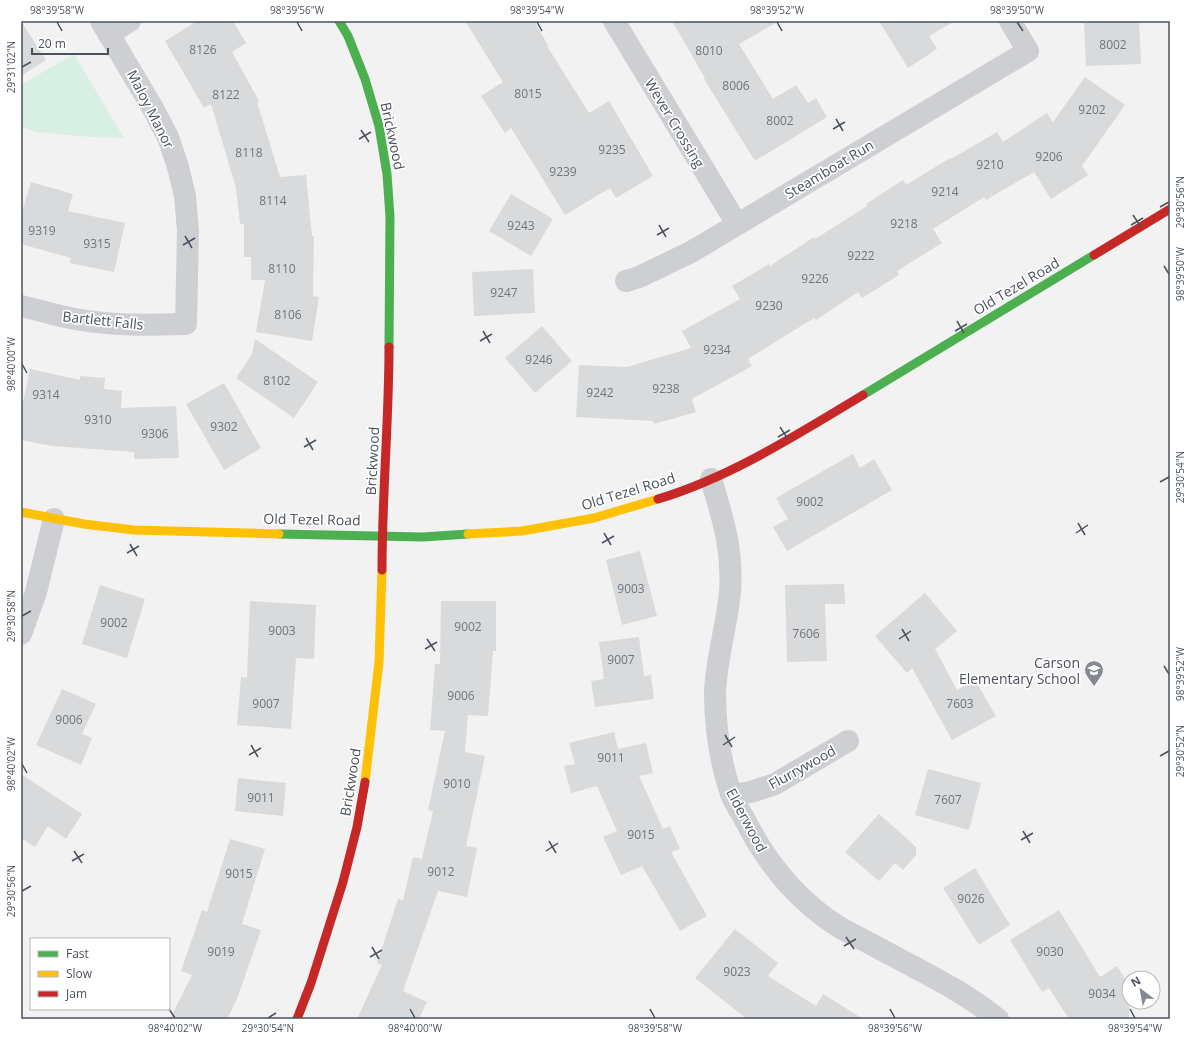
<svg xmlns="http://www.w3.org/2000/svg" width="1191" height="1040" font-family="'Open Sans',sans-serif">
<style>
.grass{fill:#d8efe4}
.building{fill:#d9dadc}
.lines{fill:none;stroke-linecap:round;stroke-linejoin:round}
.street{stroke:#cdcfd2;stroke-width:22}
.fast{stroke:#4caf50;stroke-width:9}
.slow{stroke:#ffc107;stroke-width:9}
.jam{stroke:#c62828;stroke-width:9}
.ticks{fill:none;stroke:#4a515d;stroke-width:1.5}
.labels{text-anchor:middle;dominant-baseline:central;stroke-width:3.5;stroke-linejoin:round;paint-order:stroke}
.number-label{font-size:12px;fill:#6f757e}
.street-label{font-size:14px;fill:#4a515d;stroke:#fff}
.poi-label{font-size:14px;fill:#4a515d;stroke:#fff;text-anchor:end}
.neatline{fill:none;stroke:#4a515d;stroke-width:1.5}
.ticks-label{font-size:10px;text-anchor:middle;fill:#4a515d}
</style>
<rect width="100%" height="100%" fill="#f2f2f2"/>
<path class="grass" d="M74,54L124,138L91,137L36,132L21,126V85Z"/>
<g class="building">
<path d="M21,21L46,60L21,76Z"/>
<path d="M197,21H233L246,43L232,52L259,101L257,102L280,177L306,175L312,236H314L313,296L319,297L312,341L256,332L265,280H251V257H244V224H240L236,188L211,104L204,108L165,41Z"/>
<path d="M465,21H534L548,45L547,46L589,113L609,101L653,176L616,198L610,188L565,215L511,128L505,133L481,96L503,82Z"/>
<path d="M672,21H779L739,44L773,99L796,85L808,103L816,98L827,117L755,161L704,79L705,78Z"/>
<path d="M879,21H955L929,36L937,49L908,68Z"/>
<path d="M1139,21L1141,64L1086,66L1084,23Z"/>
<path d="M1085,77L1125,105L1082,166L1088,175L1051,199L1034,172L986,200L984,197L933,229L942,243L897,271L899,275L862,298L858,292L816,320L814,318L748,359L752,366L692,399L696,412L654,424L653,421L576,417L579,365L627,367L691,348L682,331L740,299L732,286L769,264L770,266L814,237L815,239L867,206L866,204L903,180L906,185L950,158L951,159L997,132L1003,142L1047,113L1053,122Z"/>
<path d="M31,182L73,194L68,211L125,223L114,272L70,263L71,258L21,244V215Z"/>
<path d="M511,194L553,219L531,256L489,231Z"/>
<path d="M533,269L535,313L474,316L472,272Z"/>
<path d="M542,326L572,361L535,393L505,358Z"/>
<path d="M255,339L318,382L294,418L236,378L252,354Z"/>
<path d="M30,369L80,380V376L105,378L104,389L122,391L121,408L176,406L179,458L134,459V452L52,446L21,440V411Z"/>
<path d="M224,383L261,448L224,470L186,404Z"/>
<path d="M853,454L860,468L874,459L892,490L787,551L773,527L788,519L776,498Z"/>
<path d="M640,551L657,616L622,625L606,560Z"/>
<path d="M844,584L845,604H825L827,661L787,662L785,585Z"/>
<path d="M100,585L145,599L127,658L82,644Z"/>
<path d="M925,593L957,631L935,649L957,690L975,680L996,716L952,740L912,668L907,673L875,636Z"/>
<path d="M250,601L316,605L314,659L296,658L291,729L237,725L241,677L247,678Z"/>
<path d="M441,601H496V651H493L488,716L468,715L465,752L485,756L466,846L477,848L467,897L438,891L403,991L427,1002L419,1019H357L382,965L377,963L398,899L403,900L413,857L422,859L433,811L428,810L445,731L430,730L435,664H440Z"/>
<path d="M639,637L644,676L651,675L654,699L595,707L591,681L604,679L599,642Z"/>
<path d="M62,689L96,704L82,734L92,738L81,765L36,745Z"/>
<path d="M614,732L618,749L646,743L653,773L639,776L663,829L670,826L680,849L671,852L707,916L680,931L642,866L621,875L603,837L617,831L597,786L571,793L564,766L575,764L569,743Z"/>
<path d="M928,769L981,783L969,830L915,815Z"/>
<path d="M21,774L82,814L66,839L48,826L35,847L21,838Z"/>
<path d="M238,778L286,783L283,816L235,811Z"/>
<path d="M879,814L916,847V855L903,870L895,863L879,881L845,852Z"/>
<path d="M230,839L265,849L242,924L261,930L237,999L227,1019H170L192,975L181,971L202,910L207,912Z"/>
<path d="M975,868L1010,925L979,945L943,888Z"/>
<path d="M1059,910L1100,977L1117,966L1129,985V1019H1069L1049,988L1042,992L1010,940Z"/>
<path d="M735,929L778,963L768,976L816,1006L823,994L863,1019H747L695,978Z"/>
</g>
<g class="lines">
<g class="street">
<path d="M614,21L737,224"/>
<path d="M109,34L130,21"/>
<path d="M626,281L639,277L691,252L1028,51L1010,21"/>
<path d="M21,306C39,310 57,316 75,319C112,326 149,325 186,324L188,231L185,196L178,167L168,137L151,105L101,21"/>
<path d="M711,479C723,519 733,549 730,592C727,626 716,659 715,693C715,727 720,761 731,794C734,802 739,810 744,818C765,860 796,899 836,925C847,932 858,937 869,943C913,967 959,988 998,1019"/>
<path d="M21,634L36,592L54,519"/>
<path d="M732,795L751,792L775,784L848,741"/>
</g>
<g class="fast">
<path d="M339,21L348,36L365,79L379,126L387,174L390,217L389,347"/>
<path d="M863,395L1094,255"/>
<path d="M279,534L423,537L468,534"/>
</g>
<g class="slow">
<path d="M21,512L84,524L134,530L279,534"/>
<path d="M468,534L522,531L594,518L658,499"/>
<path d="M365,782L379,662L382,570"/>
</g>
<g class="jam">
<path d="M1094,255L1170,209"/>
<path d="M658,499C731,477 798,434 863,395"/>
<path d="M382,570C382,495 389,421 389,347"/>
<path d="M297,1019L311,983L343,882L357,827L365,782"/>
</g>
</g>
<path class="ticks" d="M57,22L62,31M297,22L302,31M537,22L542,31M777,22L782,31M1017,22L1023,31M22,67L31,62M836,119L843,131M833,129L845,122M361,130L369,142M359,139L371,132M1160,207L1169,202M1133,215L1141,227M659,225L666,237M1131,225L1143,218M657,235L669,228M185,236L192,248M183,245L195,238M1164,266L1169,274M957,321L964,333M483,331L490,343M955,331L967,324M480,341L492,334M22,364L27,373M780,427L788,439M778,437L790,430M306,438L313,450M304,447L316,440M1160,482L1169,477M1078,523L1085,535M604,533L611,545M1076,533L1088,525M602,543L614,536M130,544L137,556M127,553L139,546M22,616L31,611M902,629L909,641M427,639L435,651M899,639L911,631M425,649L437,642M1164,666L1169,674M725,735L732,747M251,745L258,757M723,745L735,737M249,755L261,748M1160,756L1169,751M22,764L27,773M1023,831L1030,843M1021,840L1033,833M549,841L556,853M74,851L82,863M546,851L558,843M72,861L84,854M22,891L31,886M846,937L854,949M844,946L856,939M372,947L379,959M370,957L382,950M169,1009L175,1018M410,1009L415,1018M650,1009L655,1018M890,1009L895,1018M1130,1009L1135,1018M268,1018L276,1013"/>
<defs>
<g id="school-pin" transform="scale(1)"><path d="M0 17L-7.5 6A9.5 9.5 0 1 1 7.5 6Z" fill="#858991" stroke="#fff"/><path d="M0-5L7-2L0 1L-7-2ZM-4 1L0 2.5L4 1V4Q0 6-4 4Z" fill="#fff"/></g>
</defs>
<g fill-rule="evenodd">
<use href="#school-pin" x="1094" y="670"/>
</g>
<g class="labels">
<g class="number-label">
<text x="1113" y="44">8002</text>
<text x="203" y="49">8126</text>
<text x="709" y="50">8010</text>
<text x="736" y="85">8006</text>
<text x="528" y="93">8015</text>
<text x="226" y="94">8122</text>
<text x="1092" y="109">9202</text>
<text x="780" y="120">8002</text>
<text x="612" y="149">9235</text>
<text x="249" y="152">8118</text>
<text x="1049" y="156">9206</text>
<text x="990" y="164">9210</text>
<text x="563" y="171">9239</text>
<text x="945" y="191">9214</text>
<text x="273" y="200">8114</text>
<text x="904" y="223">9218</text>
<text x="521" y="225">9243</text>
<text x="42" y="230">9319</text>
<text x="97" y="243">9315</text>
<text x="861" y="255">9222</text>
<text x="282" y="268">8110</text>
<text x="815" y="278">9226</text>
<text x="504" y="292">9247</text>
<text x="769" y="305">9230</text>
<text x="288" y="314">8106</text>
<text x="717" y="349">9234</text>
<text x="539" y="359">9246</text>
<text x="277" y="380">8102</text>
<text x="666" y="388">9238</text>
<text x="600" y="392">9242</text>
<text x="46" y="394">9314</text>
<text x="98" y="419">9310</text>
<text x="224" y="426">9302</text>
<text x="155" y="433">9306</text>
<text x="810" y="501">9002</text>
<text x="631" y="588">9003</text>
<text x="114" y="622">9002</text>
<text x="468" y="626">9002</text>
<text x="282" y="630">9003</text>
<text x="806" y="633">7606</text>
<text x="621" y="659">9007</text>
<text x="461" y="695">9006</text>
<text x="266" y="703">9007</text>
<text x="960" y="703">7603</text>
<text x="69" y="719">9006</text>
<text x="611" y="757">9011</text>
<text x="457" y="783">9010</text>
<text x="261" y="797">9011</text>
<text x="948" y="799">7607</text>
<text x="641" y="834">9015</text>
<text x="441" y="871">9012</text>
<text x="239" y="873">9015</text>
<text x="971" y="898">9026</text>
<text x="221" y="951">9019</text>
<text x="1050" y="951">9030</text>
<text x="737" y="971">9023</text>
<text x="1102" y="993">9034</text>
</g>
<g class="street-label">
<text transform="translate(151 109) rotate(63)">Maloy Manor</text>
<text transform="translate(675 123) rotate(59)">Wever Crossing</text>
<text transform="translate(393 136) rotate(78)">Brickwood</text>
<text transform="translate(829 169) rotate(-31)">Steamboat Run</text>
<text transform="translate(1016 286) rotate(-31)">Old Tezel Road</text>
<text transform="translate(103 320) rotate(6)">Bartlett Falls</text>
<text transform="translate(372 461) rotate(-87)">Brickwood</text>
<text transform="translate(628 491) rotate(-17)">Old Tezel Road</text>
<text transform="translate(312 519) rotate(1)">Old Tezel Road</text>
<text transform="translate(802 767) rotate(-29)">Flurrywood</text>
<text transform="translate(350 782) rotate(-81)">Brickwood</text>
<text transform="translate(747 820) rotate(62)">Elderwood</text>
</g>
<g class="poi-label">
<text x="1080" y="662">Carson<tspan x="1080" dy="16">Elementary School</tspan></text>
</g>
</g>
<rect width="1191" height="1040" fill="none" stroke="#ffffff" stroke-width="44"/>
<rect x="30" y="938" width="140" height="72" fill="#ffffff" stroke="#b7b9be"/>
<rect x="38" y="951" width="20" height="6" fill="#4caf50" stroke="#b7b9be"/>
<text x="66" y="958" font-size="12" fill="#4a515d">Fast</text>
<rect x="38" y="971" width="20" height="6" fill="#ffc107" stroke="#b7b9be"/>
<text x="66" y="978" font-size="12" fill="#4a515d">Slow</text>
<rect x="38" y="991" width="20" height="6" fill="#c62828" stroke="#b7b9be"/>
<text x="66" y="998" font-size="12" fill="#4a515d">Jam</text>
<g transform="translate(1141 990) rotate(329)"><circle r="19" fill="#ffffff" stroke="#b7b9be"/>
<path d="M0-3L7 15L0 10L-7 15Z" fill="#858991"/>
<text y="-6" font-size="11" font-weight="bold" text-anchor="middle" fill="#4a515d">N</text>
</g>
<path d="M32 48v6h76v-6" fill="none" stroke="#4a515d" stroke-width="2"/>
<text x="38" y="48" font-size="12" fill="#4a515d" stroke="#ffffff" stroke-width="3" paint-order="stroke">20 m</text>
<rect x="22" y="22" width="1147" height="996" class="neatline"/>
<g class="ticks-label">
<text x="57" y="14">98°39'58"W</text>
<text x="297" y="14">98°39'56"W</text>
<text x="537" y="14">98°39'54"W</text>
<text x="777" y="14">98°39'52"W</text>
<text x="1017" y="14">98°39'50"W</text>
<text transform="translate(11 67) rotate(-90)" y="4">29°31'02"N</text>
<text transform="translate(1180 202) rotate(-90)" y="4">29°30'56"N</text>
<text transform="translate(1180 274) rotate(-90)" y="4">98°39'50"W</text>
<text transform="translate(11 364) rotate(-90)" y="4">98°40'00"W</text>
<text transform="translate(1180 477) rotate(-90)" y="4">29°30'54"N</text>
<text transform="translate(11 616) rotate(-90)" y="4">29°30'58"N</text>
<text transform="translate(1180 674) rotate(-90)" y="4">98°39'52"W</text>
<text transform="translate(1180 751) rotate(-90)" y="4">29°30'52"N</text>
<text transform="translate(11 764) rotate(-90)" y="4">98°40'02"W</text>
<text transform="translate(11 891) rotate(-90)" y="4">29°30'56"N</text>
<text x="175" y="1032">98°40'02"W</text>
<text x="268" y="1032">29°30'54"N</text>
<text x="415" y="1032">98°40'00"W</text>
<text x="655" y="1032">98°39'58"W</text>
<text x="895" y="1032">98°39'56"W</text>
<text x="1135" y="1032">98°39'54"W</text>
</g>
</svg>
